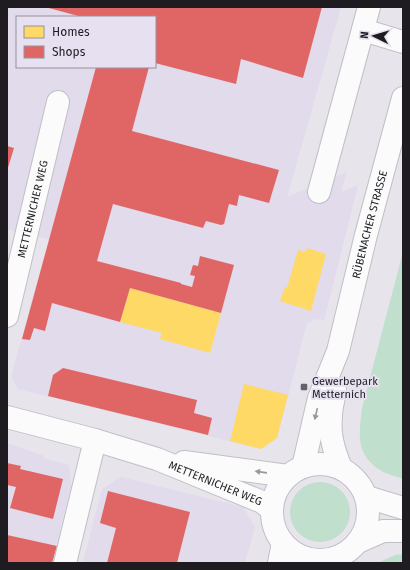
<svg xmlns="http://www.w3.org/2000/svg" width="410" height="570" font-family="'Fira Sans',sans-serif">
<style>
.built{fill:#e1dbeb;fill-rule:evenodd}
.green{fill:#c0e0cd}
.homes{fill:#ffd966}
.shops{fill:#e06666}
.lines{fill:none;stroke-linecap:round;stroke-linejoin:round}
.minor-casing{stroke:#c1bfc5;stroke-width:24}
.major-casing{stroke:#c1bfc5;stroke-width:24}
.minor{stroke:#fbfbfc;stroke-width:22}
.major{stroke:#fbfbfc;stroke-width:22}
.oneway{fill:#989799}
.poi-dot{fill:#646268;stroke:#e6e0f0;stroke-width:1.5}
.labels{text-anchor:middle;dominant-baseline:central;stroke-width:4;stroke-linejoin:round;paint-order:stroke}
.street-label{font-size:11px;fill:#1e1c21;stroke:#e6e0f0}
.poi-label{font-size:11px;fill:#1e1c21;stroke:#e6e0f0;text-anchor:start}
</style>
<rect width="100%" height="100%" fill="#e7e4ec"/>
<g class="built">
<path d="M7,7H341L287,197L347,172L341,192L358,185L324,320L316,319L307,323L277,438L261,449L18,389L11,377L49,239L7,229ZM17,17H155V67H17Z"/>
<path d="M7,443L44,456L43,458L69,465L71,486L52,563H7Z"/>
<path d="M121,477L243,507L255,527L245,563H83L102,489Z"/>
</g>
<g class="green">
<path d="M403,252V479C396,476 386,474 380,470C355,454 359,434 362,408Z"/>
<circle cx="320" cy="512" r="30"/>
<path d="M403,554V563H377L395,555Z"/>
</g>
<g class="homes">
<path d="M307,248L326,254L311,311L280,301L285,287L287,288L298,250L305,252Z"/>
<path d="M130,288L221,313L210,353L160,339L162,333L120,322Z"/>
<path d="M244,384L288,395L277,438L261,449L230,441Z"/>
</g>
<g class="shops">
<path d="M45,7H322L303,78L241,59L236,84L155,63V17H82Z"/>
<path d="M96,67H149L132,131L279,170L269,203L239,195L237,206L229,204L224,224L221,225L206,221L203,228L113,204L97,261L181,283V284L192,287L195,276L190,275L193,265L198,266L200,256L234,265L221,313L130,288L120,322L52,303L45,331L34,328L30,340L22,339Z"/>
<path d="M7,146L14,148L7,171Z"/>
<path d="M63,368L197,400L194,413L212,418L208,435L48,396L53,375Z"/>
<path d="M7,463L21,466L20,469L63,479L53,519L10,508L16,487L7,485Z"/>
<path d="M108,491L190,512L177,563H107L116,528L100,523Z"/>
<path d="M7,535L57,546L52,563H7Z"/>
</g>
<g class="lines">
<g class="minor-casing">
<g id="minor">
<path d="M363,30L403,42"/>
<path d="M319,192L369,7"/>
<path id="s1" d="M7,316L58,102"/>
<path id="s2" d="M7,417L95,440L157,459L262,502L272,510"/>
<path d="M184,462L288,476"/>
<path d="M367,497L403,508"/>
<path d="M358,542L383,531H403"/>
<path d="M65,563L95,440"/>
</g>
</g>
<g class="major-casing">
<g id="major">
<path d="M335,388C335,397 331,406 331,416C329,435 334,451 341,468"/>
<circle cx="320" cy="512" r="48"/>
<path id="s3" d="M303,467L319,398L338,351L366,235L403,98"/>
<path d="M279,563L283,543"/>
</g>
</g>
<use href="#minor" class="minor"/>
<use href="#major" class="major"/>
</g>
<defs><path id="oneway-solid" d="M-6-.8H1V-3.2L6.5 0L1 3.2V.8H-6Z"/></defs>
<g class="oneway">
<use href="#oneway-solid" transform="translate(316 414) rotate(103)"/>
<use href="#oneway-solid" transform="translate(261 472) rotate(-172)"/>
</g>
<rect class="poi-dot" x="300" y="383" width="8" height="8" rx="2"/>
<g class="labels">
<g class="street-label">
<text stroke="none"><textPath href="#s1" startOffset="110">METTERNICHER WEG</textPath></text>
<text stroke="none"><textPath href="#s3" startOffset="252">RÜBENACHER STRASSE</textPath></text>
<text stroke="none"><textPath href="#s2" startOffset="219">METTERNICHER WEG</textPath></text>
</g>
<g class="poi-label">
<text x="312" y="381">Gewerbepark<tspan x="312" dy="13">Metternich</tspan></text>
</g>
</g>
<rect width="410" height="570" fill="none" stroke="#1e1c21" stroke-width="16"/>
<rect x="16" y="16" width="140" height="52" fill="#e6e0f0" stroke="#96929d"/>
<rect x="24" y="26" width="20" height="12" fill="#ffd966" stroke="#96929d"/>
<text x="52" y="36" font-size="12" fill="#1e1c21">Homes</text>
<rect x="24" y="46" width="20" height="12" fill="#e06666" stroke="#96929d"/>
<text x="52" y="56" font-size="12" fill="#1e1c21">Shops</text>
<g transform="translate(374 36) rotate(275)" stroke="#e6e0f0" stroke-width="3" paint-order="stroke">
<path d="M0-3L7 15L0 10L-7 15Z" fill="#1e1c21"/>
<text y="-6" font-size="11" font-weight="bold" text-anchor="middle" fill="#1e1c21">N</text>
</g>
</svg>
